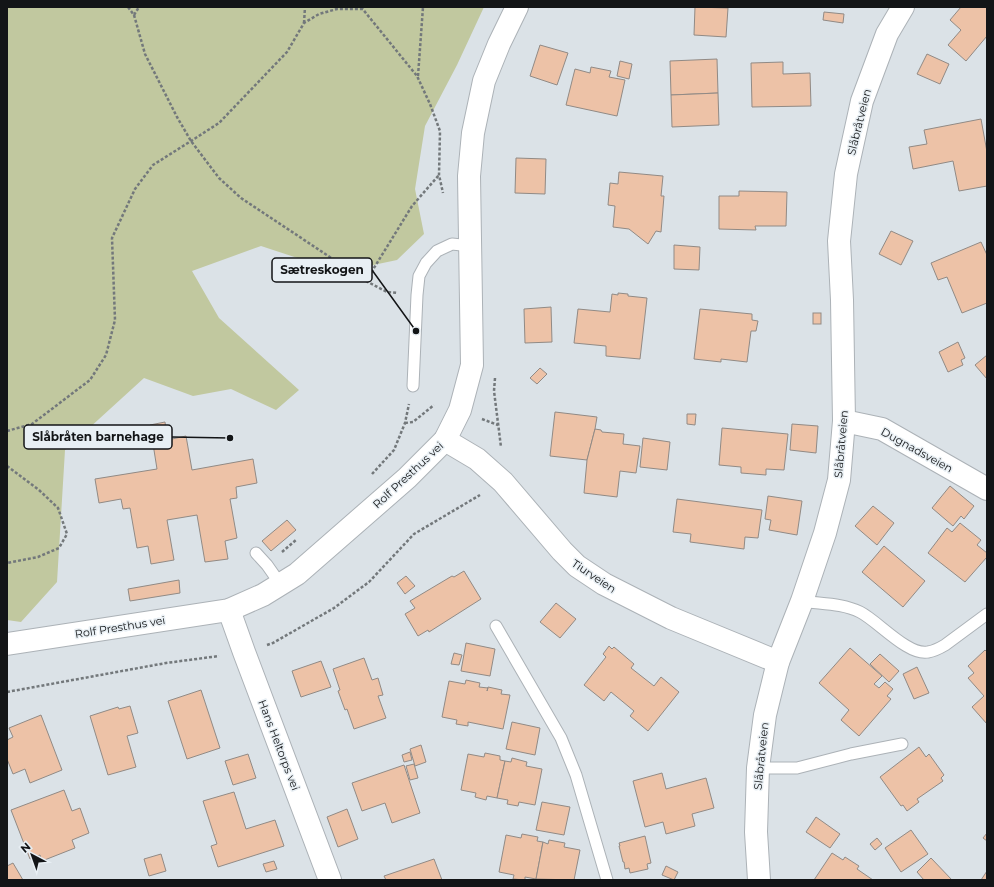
<svg xmlns="http://www.w3.org/2000/svg" width="994" height="887" font-family="Montserrat,sans-serif">
<style>
.green{fill:#c1c89f}
.building{fill:#edc2a7;stroke:#918a85}
.lines{fill:none;stroke-linecap:round;stroke-linejoin:round}
.service-casing{stroke:#acb2b7;stroke-width:13}
.minor-casing{stroke:#acb2b7;stroke-width:24}
.path{stroke:#73787b;stroke-width:2.5;stroke-dasharray:3 2;stroke-linecap:butt}
.service{stroke:#fff;stroke-width:11}
.minor{stroke:#fff;stroke-width:22}
.labels{text-anchor:middle;dominant-baseline:central;stroke-width:3;stroke-linejoin:round;paint-order:stroke}
.street-label{font-size:11px;fill:#131517;stroke:#e8eff4}
.leader{fill:none;stroke:#131517;stroke-width:1.5}
.callout-dot{fill:#131517;stroke:#e8eff4;stroke-width:1.5}
.callout{fill:#e8eff4;stroke:#131517;stroke-width:1.5}
.callout-label{font-size:12px;text-anchor:middle;font-weight:bold;fill:#131517}
</style>
<rect width="100%" height="100%" fill="#dbe2e7"/>
<path class="green" d="M7,7H484L457,65L425,126L415,189L424,234L397,260L340,272L261,246L192,271L219,318L299,390L276,410L231,389L193,396L144,378L65,450L57,582L21,622L7,620Z"/>
<g class="building">
<path d="M695,7L728,8L726,37L694,35Z"/>
<path d="M961,7H987V36L966,61L948,45L961,30L950,20Z"/>
<path d="M824,12L844,14L843,23L823,20Z"/>
<path d="M540,45L568,53L557,85L530,76Z"/>
<path d="M927,54L949,64L940,84L917,74Z"/>
<path d="M717,59L718,93L671,95L670,61Z"/>
<path d="M620,61L632,64L629,79L617,76Z"/>
<path d="M783,62V74L810,73L811,106L752,107L751,63Z"/>
<path d="M591,67L611,71L609,77L625,80L617,116L566,105L575,69L590,73Z"/>
<path d="M718,93L719,125L672,127L671,95Z"/>
<path d="M981,119L987,152V186L959,191L953,161L913,169L909,147L927,144L924,130Z"/>
<path d="M516,158L546,159L545,194L515,193Z"/>
<path d="M619,172L663,176L661,196H664L661,232L656,231L648,244L629,229L613,227L615,206L608,205L610,183L618,184Z"/>
<path d="M739,191L787,192L786,226H755L756,230L719,229V196H739Z"/>
<path d="M891,231L913,241L901,265L879,254Z"/>
<path d="M981,242L987,255V303L962,313L947,277L938,280L931,263Z"/>
<path d="M674,245L700,247L699,270L674,269Z"/>
<path d="M618,293L628,294V296L647,298L640,359L606,356V346L574,343L578,309L610,312L612,294L618,295Z"/>
<path d="M551,307L552,342L525,343L524,309Z"/>
<path d="M700,309L752,314V320L758,321L756,331H751L747,362L721,359V362L694,359Z"/>
<rect x="813" y="313" width="8" height="11"/>
<path d="M958,342L965,358L961,360L963,365L948,372L939,352Z"/>
<path d="M987,355V379L975,365Z"/>
<path d="M540,368L547,374L537,384L530,378Z"/>
<path d="M555,412L597,417L595,429L587,460L550,456Z"/>
<path d="M687,414H696L695,425L687,424Z"/>
<path d="M165,422L166,430L170,429L172,439L186,436L192,470L253,459L257,483L236,487L237,498L230,499L237,538L225,541L228,559L205,562L197,515L167,520L174,560L151,564L148,546L137,548L130,508L123,509L121,499L99,503L95,479L157,469L150,425Z"/>
<path d="M792,424L818,426L816,453L790,450Z"/>
<path d="M722,428L788,434L784,470L766,469V475L741,473V467L719,465Z"/>
<path d="M595,429L601,430L602,432L624,434L623,444L640,446L636,473L620,471L617,497L584,493L587,460Z"/>
<path d="M643,438L670,442L667,470L640,467Z"/>
<path d="M950,486L974,506L964,519L961,516L953,526L932,508Z"/>
<path d="M768,496L802,501L797,535L769,530L771,520L765,519Z"/>
<path d="M677,499L762,510L758,538L745,537L744,549L690,542L691,534L673,532Z"/>
<path d="M873,506L894,523L877,545L855,526Z"/>
<path d="M287,520L296,530L271,551L262,541Z"/>
<path d="M960,523L981,540L977,545L987,553V557L965,582L928,553L947,528L952,532Z"/>
<path d="M884,546L925,581L903,607L862,572Z"/>
<path d="M464,571L481,599L429,632L428,630L418,636L405,614L415,608L410,601L452,576L454,577Z"/>
<path d="M406,576L415,586L405,594L397,583Z"/>
<path d="M179,580L180,593L130,601L128,589Z"/>
<path d="M556,603L576,619L560,638L540,622Z"/>
<path d="M466,643L495,649L490,676L461,671Z"/>
<path d="M609,646L612,649L614,647L634,664L631,668L654,686L661,677L679,692L648,731L630,716L634,711L611,692L604,701L584,685L606,657L603,654Z"/>
<path d="M850,648L882,676L874,684L879,688L885,682L893,689L887,696L891,699L859,736L841,720L849,710L819,683Z"/>
<path d="M985,650L987,652V724L972,707L984,696L968,678L974,673L968,666Z"/>
<path d="M454,653L462,655L459,665L451,664Z"/>
<path d="M880,654L899,671L889,682L870,664Z"/>
<path d="M364,658L372,680L378,678L383,695L378,696L386,718L354,729L347,709L345,710L338,691L340,690L333,669Z"/>
<path d="M321,661L331,687L301,697L292,671Z"/>
<path d="M917,667L929,693L914,699L903,674Z"/>
<path d="M466,680L480,683L479,687L488,688L487,691L488,687L502,690L501,694L510,695L503,729L468,722V726L456,724L457,720L442,717L449,681L465,684Z"/>
<path d="M201,690L220,748L187,759L168,701Z"/>
<path d="M130,706L138,733L127,736L136,767L108,775L90,716L118,707L119,709Z"/>
<path d="M41,715L62,770L30,783L25,769L13,774L7,759V740L13,737L9,728Z"/>
<path d="M512,722L540,728L535,755L506,749Z"/>
<path d="M421,745L426,762L415,766L410,749Z"/>
<path d="M919,747L926,757L929,754L944,775L941,778L943,781L917,799L919,802L907,811L903,805L901,806L880,777Z"/>
<path d="M410,752L412,760L404,762L402,755Z"/>
<path d="M485,753L500,756V760L505,761L497,798L487,796L486,800L475,797L476,793L461,790L468,754L484,757Z"/>
<path d="M248,754L256,778L233,785L225,761Z"/>
<path d="M512,758L527,762L526,766L542,769L535,805L519,802L518,806L507,804L508,800L497,798L505,761L511,762Z"/>
<path d="M414,764L418,778L410,780L406,766Z"/>
<path d="M404,765L420,813L392,823L385,803L362,811L352,783Z"/>
<path d="M662,773L666,789L706,778L714,808L692,814L695,826L666,834L663,822L645,827L633,781Z"/>
<path d="M64,790L72,811L80,808L89,833L72,840L75,848L42,861L40,855L30,859L11,810Z"/>
<path d="M234,792L246,829L275,820L284,846L218,867L211,846L217,844L203,801Z"/>
<path d="M542,802L570,807L564,835L536,830Z"/>
<path d="M347,809L358,839L338,847L327,817Z"/>
<path d="M816,817L840,834L830,848L806,832Z"/>
<path d="M911,830L928,854L901,872L885,848Z"/>
<path d="M987,833V841L983,838Z"/>
<path d="M522,834L538,837L537,841L543,842L536,879L525,877V880L513,879L514,875L499,872L506,835L521,838Z"/>
<path d="M645,836L651,863L647,864L648,869L630,873L629,868L625,869L624,862H623L619,846H620L619,843Z"/>
<path d="M877,838L882,844L875,850L870,844Z"/>
<path d="M549,840L565,843L564,847L580,850L574,880L536,879L543,842L548,844Z"/>
<path d="M832,853L843,860L845,857L859,866L857,869L873,880H814Z"/>
<path d="M161,854L166,871L149,876L144,859Z"/>
<path d="M931,858L952,880H924L917,872Z"/>
<path d="M434,859L442,880H386L384,876Z"/>
<path d="M274,861L277,869L266,872L263,864Z"/>
<path d="M13,863L23,880H7V866Z"/>
<path d="M666,866L678,872L674,880L662,875Z"/>
<path d="M987,871V880H981Z"/>
</g>
<g class="lines">
<g class="service-casing">
<g id="service">
<path d="M413,386L417,295L419,276L426,263L437,251L452,244L471,246"/>
<path d="M256,553L267,565L281,585"/>
<path d="M802,601C821,604 842,603 860,612C878,621 908,656 928,652C934,651 940,648 945,645L987,614"/>
<path d="M496,626L561,738L576,775L607,880"/>
<path d="M758,768H797L851,754L902,744"/>
</g>
</g>
<g class="minor-casing">
<g id="minor">
<path d="M844,421L882,429L987,489"/>
<path d="M445,440L477,459L503,482L562,551L577,566L604,584L671,618L778,662"/>
<path d="M229,610L244,652L330,880"/>
<path d="M7,644L229,610L263,595L297,574L407,478L445,440L460,410L472,365L469,176L473,133L484,81L499,44L517,7"/>
<path d="M759,880L756,832L758,768L765,715L778,662L802,601L825,533L839,480L844,421L842,300L839,241L846,174L862,101L887,34L903,7"/>
</g>
</g>
<g class="path">
<path d="M128,7L134,15L145,54L177,117L191,141L219,178L241,198L366,281L387,292L398,293"/>
<path d="M361,7L417,76L430,104L440,131L439,175L443,193"/>
<path d="M134,15L139,7"/>
<path d="M304,23L305,7"/>
<path d="M418,76L423,7"/>
<path d="M366,281L412,206L439,175"/>
<path d="M495,378L494,391L501,447"/>
<path d="M482,419L498,425"/>
<path d="M405,423L413,422L434,405"/>
<path d="M7,431L32,424L90,380L106,355L115,320L112,238L135,189L153,165L191,141L219,123L287,52L304,23L319,14L337,9H363"/>
<path d="M7,466L39,490L58,508L67,534L59,548L38,557L7,563"/>
<path d="M372,474L394,450L405,423L409,404"/>
<path d="M282,552L296,540"/>
<path d="M267,645L273,643L334,608L369,582L414,534L480,495"/>
<path d="M7,692L166,663L219,656"/>
</g>
<use href="#service" class="service"/>
<use href="#minor" class="minor"/>
</g>
<g class="labels">
<g class="street-label">
<text transform="translate(859 122) rotate(-76)">Slåbråtveien</text>
<text transform="translate(841 444) rotate(-85)">Slåbråtveien</text>
<text transform="translate(917 450) rotate(29)">Dugnadsveien</text>
<text transform="translate(408 475) rotate(-43)">Rolf Presthus vei</text>
<text transform="translate(594 576) rotate(34)">Tiurveien</text>
<text transform="translate(120 627) rotate(-9)">Rolf Presthus vei</text>
<text transform="translate(279 745) rotate(69)">Hans Heltorps vei</text>
<text transform="translate(761 756) rotate(-84)">Slåbråtveien</text>
</g>
</g>
<path class="leader" d="M416 331L372 270M230 438L172 437"/>
<g class="callout-dot">
<circle cx="416" cy="331" r="4"/>
<circle cx="230" cy="438" r="4"/>
</g>
<g class="callout">
<rect x="272" y="258" width="100" height="24" rx="4"/>
<rect x="24" y="425" width="148" height="24" rx="4"/>
</g>
<g class="callout-label">
<text x="322" y="274">Sætreskogen</text>
<text x="98" y="441">Slåbråten barnehage</text>
</g>
<rect width="994" height="887" fill="none" stroke="#131517" stroke-width="16"/>
<g transform="translate(32 855) rotate(319)" stroke="#e8eff4" stroke-width="3" paint-order="stroke">
<path d="M0-3L7 15L0 10L-7 15Z" fill="#131517"/>
<text y="-6" font-size="11" font-weight="bold" text-anchor="middle" fill="#131517">N</text>
</g>
</svg>
